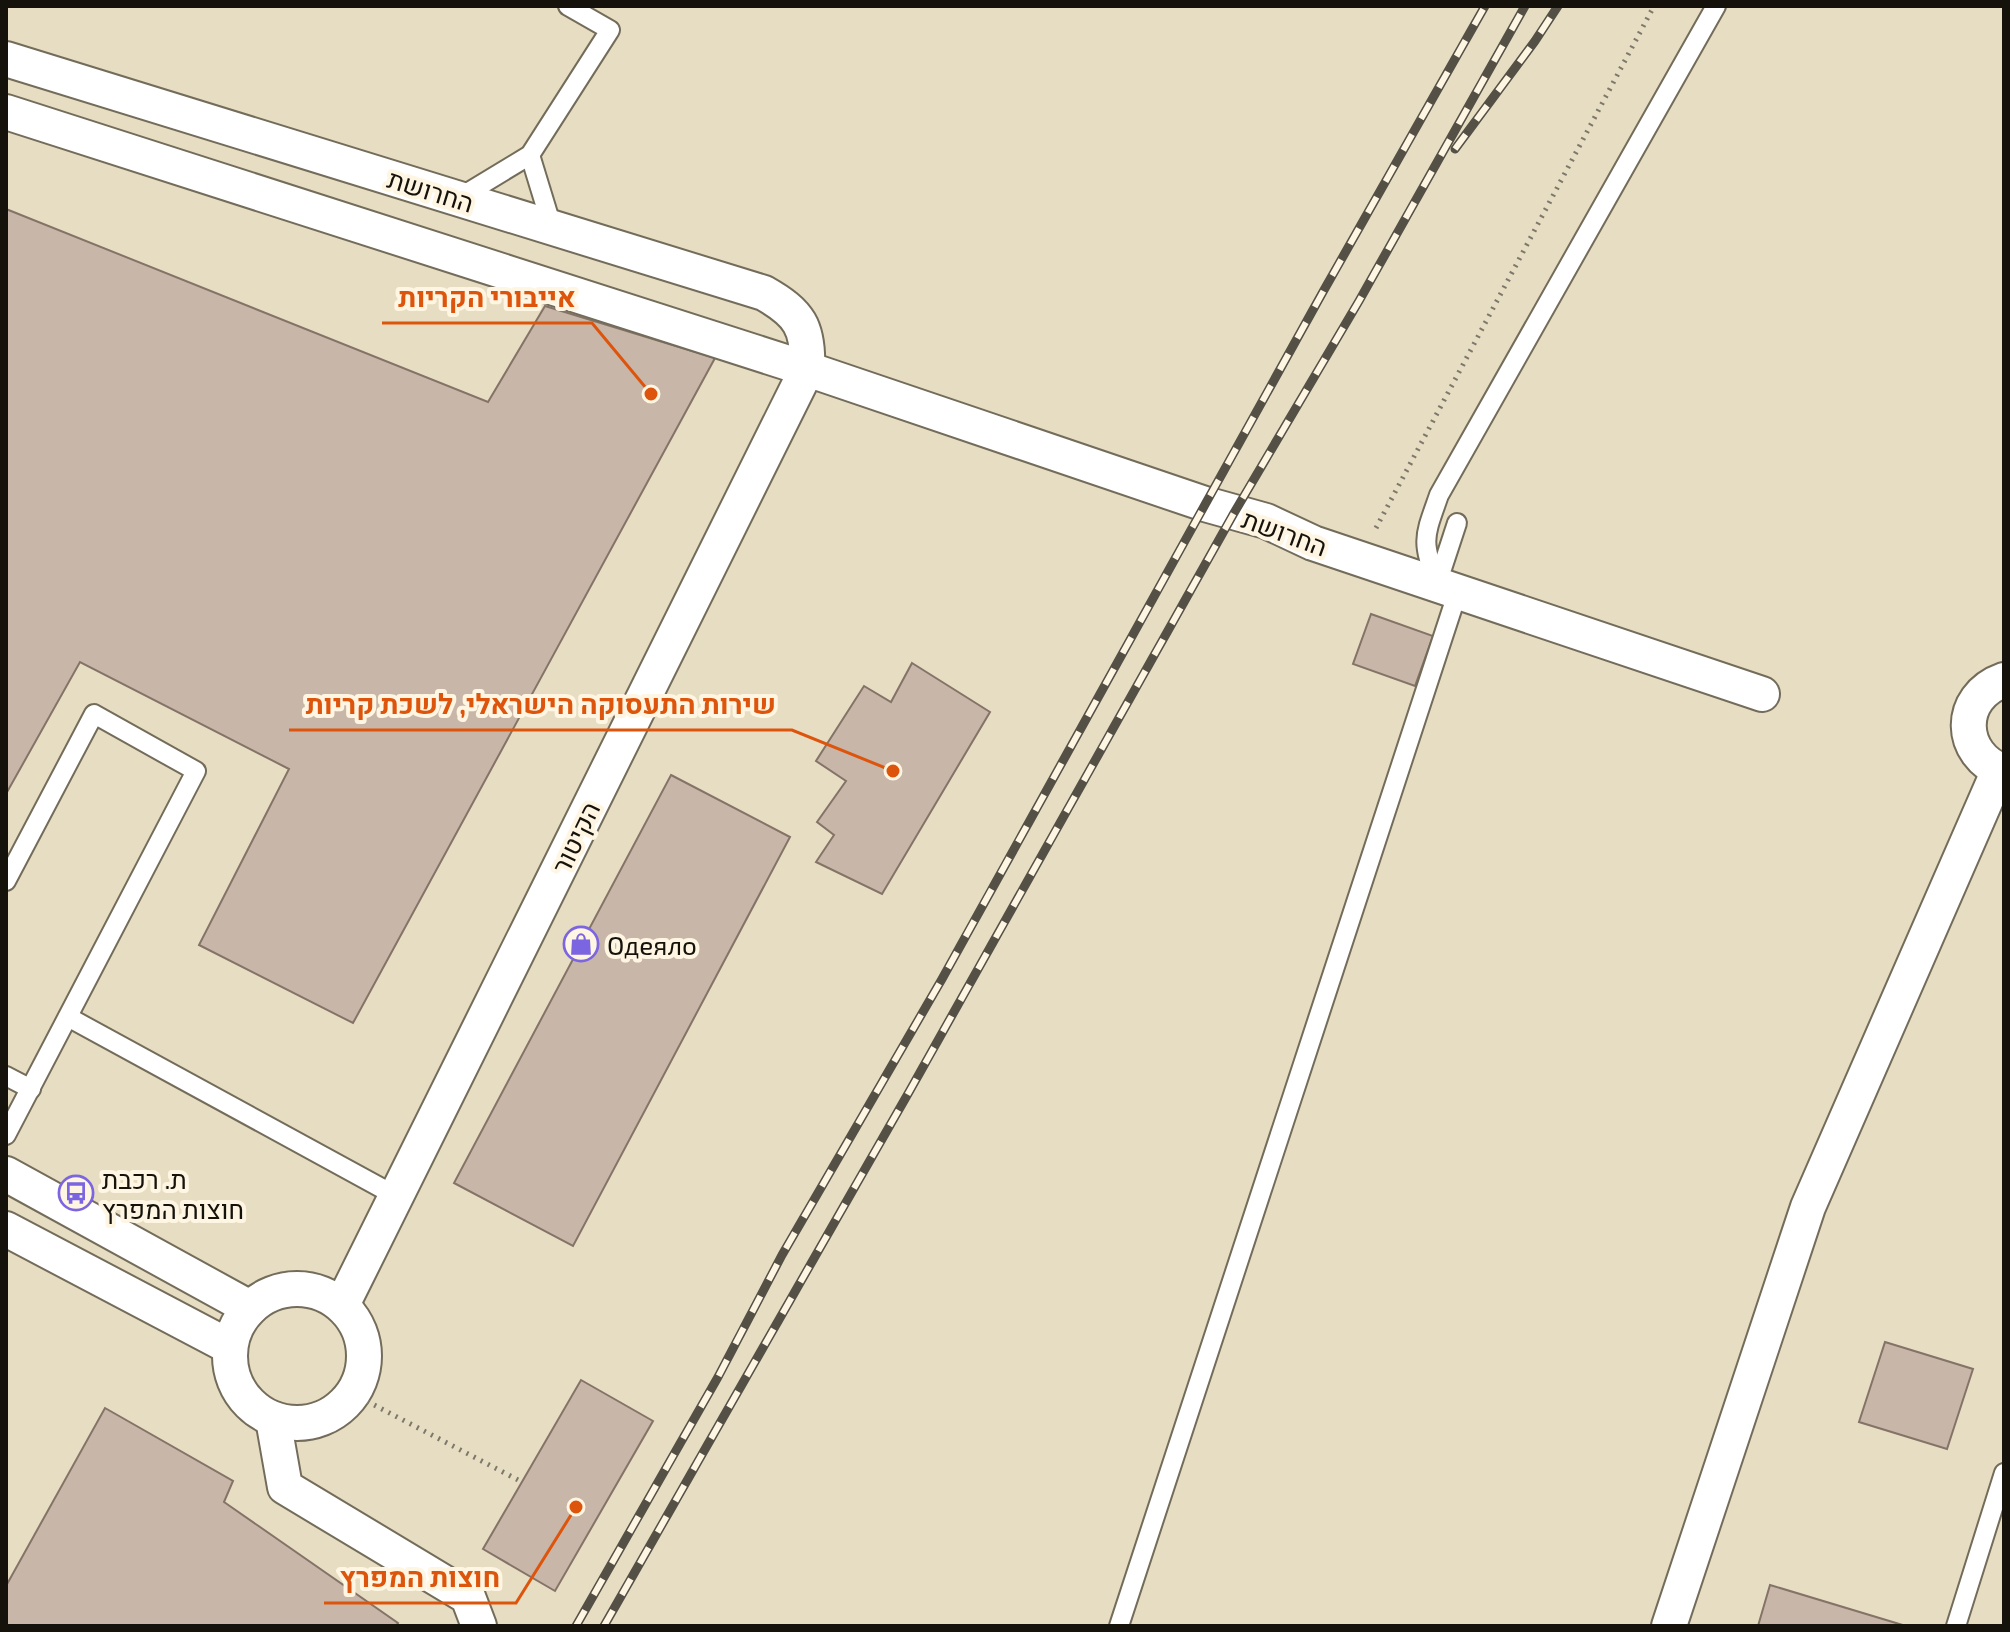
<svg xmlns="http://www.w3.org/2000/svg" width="2010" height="1632" font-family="'Exo 2',Heebo,sans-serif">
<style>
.built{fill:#e7ddc2}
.building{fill:#c8b6a9;stroke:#847367;stroke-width:2}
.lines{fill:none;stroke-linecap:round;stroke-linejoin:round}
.service-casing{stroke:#736c5a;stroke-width:22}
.minor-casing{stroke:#736c5a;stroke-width:38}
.path{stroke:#7d786b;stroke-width:5;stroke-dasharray:2 6;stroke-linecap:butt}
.service{stroke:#fff;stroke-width:18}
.minor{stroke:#fff;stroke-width:34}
.rail-casing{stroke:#545046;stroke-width:9}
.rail{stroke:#fef6e2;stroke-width:6;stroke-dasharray:18;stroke-linecap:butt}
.labels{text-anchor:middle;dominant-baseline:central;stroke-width:8;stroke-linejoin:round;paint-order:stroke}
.street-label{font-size:26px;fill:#14120b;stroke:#fef6e2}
.poi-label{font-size:26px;fill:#14120b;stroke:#fef6e2;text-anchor:start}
.leader{fill:none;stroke:#dd550c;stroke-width:3}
.callout-dot{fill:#dd550c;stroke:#fef6e2;stroke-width:3}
.callout-label{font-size:28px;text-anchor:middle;font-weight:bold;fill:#dd550c;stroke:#fef6e2;stroke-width:8;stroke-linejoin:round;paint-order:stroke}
</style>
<rect width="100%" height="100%" fill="#f1e9d5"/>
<rect class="built" x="6" y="6" width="1998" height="1620"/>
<g class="building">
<path d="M6,209L488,402L545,306L715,358L353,1023L199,945L289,769L80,662L6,794Z"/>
<path d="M1371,614L1433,636L1415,686L1353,664Z"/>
<path d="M912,663L990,712L882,894L816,862L834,835L817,822L846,781L816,761L864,686L891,702Z"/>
<path d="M671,775L790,837L573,1246L454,1183Z"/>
<path d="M1885,1342L1973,1369L1947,1449L1859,1422Z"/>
<path d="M581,1380L653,1421L555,1591L483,1549Z"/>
<path d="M105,1408L233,1481L224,1502L398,1623L396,1626H6V1586Z"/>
<path d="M1770,1585L1906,1626H1758Z"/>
</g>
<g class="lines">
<g class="service-casing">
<g id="service">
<path d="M530,155L552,227"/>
<path d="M459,198L530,155L610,30L568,6"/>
<path d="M1437,584C1421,539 1424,538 1439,495L1716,6"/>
<path d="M1437,584L1457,523"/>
<path d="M6,881L94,714L196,771L6,1135"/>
<path d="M68,1017L396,1196"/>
<path d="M6,1076L31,1089"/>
<path d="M1119,1626L1458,591"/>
<path d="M1956,1626L2004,1473"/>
</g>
</g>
<g class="minor-casing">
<g id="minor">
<path d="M6,59L764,293C799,313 809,327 807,369L342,1305"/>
<path d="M6,112L807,369L1205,504L1266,521L1313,543L1762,694"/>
<path d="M2004,680C1956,697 1958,755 2004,772"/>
<path d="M6,1174L250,1308"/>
<path d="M6,1229L230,1347"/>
<circle cx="297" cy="1356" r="67"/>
<path d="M273,1419L285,1487L468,1597L479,1626"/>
<path d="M1669,1626L1808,1207L1999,770"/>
</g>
</g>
<g class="path">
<path d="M1376,528L1654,6"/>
<path d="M353,1394L522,1482"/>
</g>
<use href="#service" class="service"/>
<use href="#minor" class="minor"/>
<g class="rail-casing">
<g id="rail">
<path d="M1455,149L1535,41L1558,6"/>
<path d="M576,1626L718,1377L782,1255L942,979L1324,290L1485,6"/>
<path d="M604,1626L909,1092L1234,513L1359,301L1525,6"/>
</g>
</g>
<use href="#rail" class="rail"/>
</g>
<defs>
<g id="shop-ring" transform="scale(1.8)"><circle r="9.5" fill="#fef6e2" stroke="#7b65e0" stroke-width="1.5"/><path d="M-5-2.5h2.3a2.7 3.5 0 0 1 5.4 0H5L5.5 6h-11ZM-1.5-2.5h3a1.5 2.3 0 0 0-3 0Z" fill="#7b65e0"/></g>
<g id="bus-ring" transform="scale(1.8)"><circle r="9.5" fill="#fef6e2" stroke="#7b65e0" stroke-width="1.5"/><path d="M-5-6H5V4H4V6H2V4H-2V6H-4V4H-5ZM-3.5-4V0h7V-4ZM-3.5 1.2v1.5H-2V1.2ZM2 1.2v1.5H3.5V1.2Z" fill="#7b65e0"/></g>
</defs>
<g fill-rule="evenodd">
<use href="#shop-ring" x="581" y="944"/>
<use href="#bus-ring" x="76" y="1193"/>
</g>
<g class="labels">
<g class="street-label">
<text transform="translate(431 190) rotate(17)">החרושת</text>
<text transform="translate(1285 532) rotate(20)">החרושת</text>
<text transform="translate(575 837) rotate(-64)">הקיטור</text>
</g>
<g class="poi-label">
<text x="607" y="944">Одеяло</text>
<text x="102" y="1178">ת. רכבת<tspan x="102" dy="30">חוצות המפרץ</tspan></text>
</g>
</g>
<path class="leader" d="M651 394L592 323H382M893 771L792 730H289M576 1507L516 1603H324"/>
<g class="callout-dot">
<circle cx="651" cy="394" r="8"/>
<circle cx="893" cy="771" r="8"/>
<circle cx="576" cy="1507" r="8"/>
</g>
<g class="callout-label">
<text x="487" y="307">אייבורי הקריות</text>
<text x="541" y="714">שירות התעסוקה הישראלי, לשכת קריות</text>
<text x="420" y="1587">חוצות המפרץ</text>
</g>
<rect width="2010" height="1632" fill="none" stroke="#14120b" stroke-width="16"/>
</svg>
